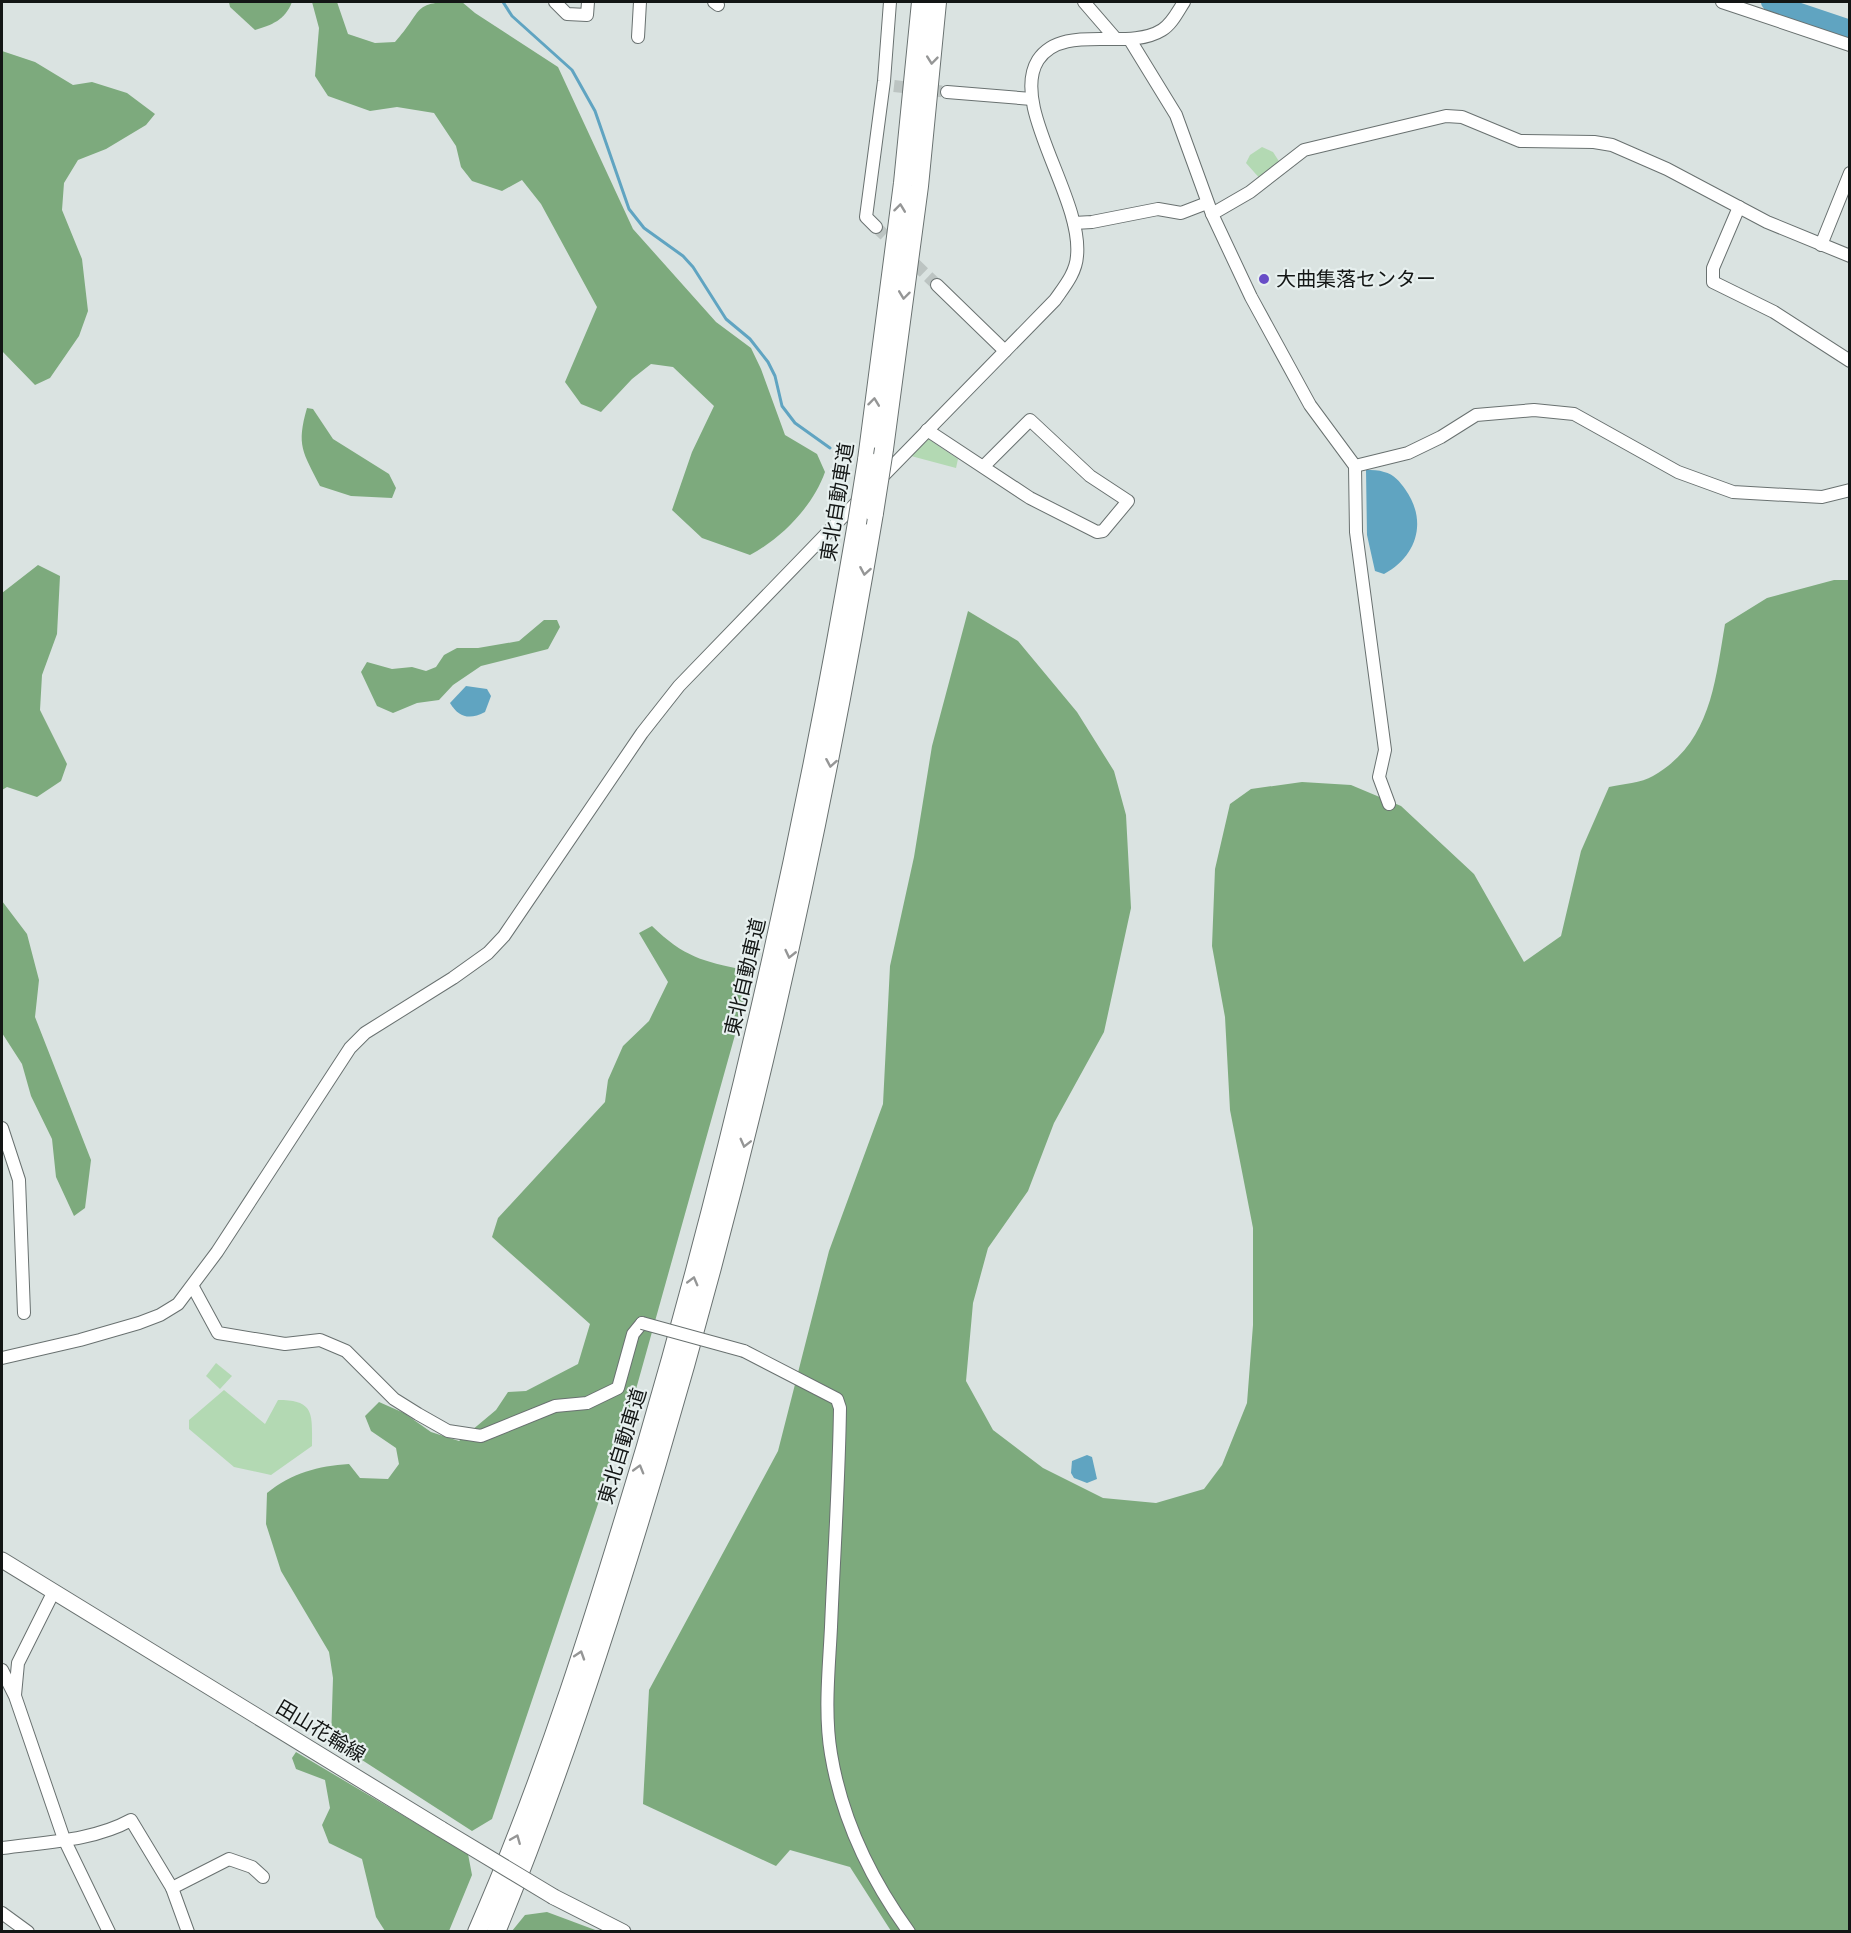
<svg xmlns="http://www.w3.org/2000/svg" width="1851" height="1933" font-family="'Crimson Pro','Noto Sans JP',serif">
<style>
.green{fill:#b3d9b3}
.forest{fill:#7daa7d}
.water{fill:#60a4c1}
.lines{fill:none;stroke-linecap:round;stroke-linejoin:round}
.stream{stroke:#60a4c1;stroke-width:3}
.river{stroke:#60a4c1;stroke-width:18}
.minor-tunnel{stroke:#bcc4c2;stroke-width:12;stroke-dasharray:12 6;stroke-linecap:butt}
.minor-casing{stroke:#697170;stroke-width:14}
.major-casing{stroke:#697170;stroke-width:17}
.highway-casing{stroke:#697170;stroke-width:20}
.minor{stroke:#fff;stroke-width:12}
.major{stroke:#fff;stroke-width:15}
.highway{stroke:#fff;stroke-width:18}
.minor-bridge-casing{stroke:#697170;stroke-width:14;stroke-linecap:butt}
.major-bridge-casing{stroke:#697170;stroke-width:17;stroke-linecap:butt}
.highway-bridge-casing{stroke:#697170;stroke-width:20;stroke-linecap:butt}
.minor-bridge{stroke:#fff;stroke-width:12}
.major-bridge{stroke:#fff;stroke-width:15}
.highway-bridge{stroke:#fff;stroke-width:18}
.oneway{stroke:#959696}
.poi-dot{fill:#684dc7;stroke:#e7f0ef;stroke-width:2}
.labels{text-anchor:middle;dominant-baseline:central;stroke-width:4.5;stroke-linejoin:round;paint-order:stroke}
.poi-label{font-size:20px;fill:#131615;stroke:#e7f0ef;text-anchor:start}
.street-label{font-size:20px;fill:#131615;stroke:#e7f0ef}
</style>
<rect width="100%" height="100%" fill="#dae3e1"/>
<g class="green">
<path d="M1262,147L1273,152L1282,166L1262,181L1246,163L1250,155Z"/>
<path d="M927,438L958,459L956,468L911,456Z"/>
<path d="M216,1363L232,1376L220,1389L206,1376Z"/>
<path d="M224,1390L265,1424L278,1400C315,1400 312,1414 312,1446L271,1475L234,1467L189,1429V1420Z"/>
</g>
<g class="forest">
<path d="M229,2H292C285,20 272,25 255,30L230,7Z"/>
<path d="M312,2H337L348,34L375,43L395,42C425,9 410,1 462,2L475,13L558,67L633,229L716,322L751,348L761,369L785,435L817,454L825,472C813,506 782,538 750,555L702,538L672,510L692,452L714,406L673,367L651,364L632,379L601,412L581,404L565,382L597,307L541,204L522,180L502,191L472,181L461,167L456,146L434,113L397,107L370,111L328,96L315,76L319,28Z"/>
<path d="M2,51L35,62L73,85L92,82L127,93L155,114L146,125L106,149L78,160L64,183L62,210L82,259L88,311L79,336L50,378L35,385L2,351Z"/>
<path d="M307,408L313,409L333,439L389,474L396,488L392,498L351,496L320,486C303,452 296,446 307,408Z"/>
<path d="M38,565L60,576L57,634L42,675L40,710L67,764L61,781L37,797L7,787L2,790V593Z"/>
<path d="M1834,580H1849V1931H891L850,1867L790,1850L776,1866L643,1804L649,1690L778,1451L829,1251L883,1104L890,966L914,857L932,746L968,611L1018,641L1077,712L1114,771L1126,815L1131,908L1104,1032L1054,1123L1028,1191L988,1248L973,1303L966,1381L993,1430L1043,1468L1103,1498L1156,1503L1204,1489L1222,1465L1247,1403L1253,1325V1228L1230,1110L1225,1017L1212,946L1215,869L1230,804L1251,789L1302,782L1351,785L1401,806L1474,874L1524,962L1561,936L1581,851L1609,787C1622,784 1642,783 1653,776C1711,743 1715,682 1725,624L1767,598Z"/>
<path d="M544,620H557L560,627L548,649L481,666L453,685L439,700L417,703L393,713L377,706L361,672L367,662L392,669L412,667L426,671L436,667L444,655L457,648H478L519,641Z"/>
<path d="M2,901L27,934L39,980L35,1017L91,1160L85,1208L74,1216L56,1177L52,1139L31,1096L22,1064L2,1033Z"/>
<path d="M652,926C684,957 702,961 744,970L747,992L633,1400L492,1819L472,1831L331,1740L333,1678L329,1652L281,1571L266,1524L267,1493C292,1473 318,1466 349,1464L360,1478L388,1479L399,1464L396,1448L371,1431L365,1416L379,1402L404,1413L431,1432L459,1441L496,1410L508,1392L526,1391L578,1364L590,1324L492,1237L498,1218L605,1102L608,1080L623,1046L649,1021L668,982L639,933Z"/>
<path d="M296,1752L468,1854L472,1875L449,1931H385L376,1917L362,1859L329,1843L322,1825L330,1808L325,1780L296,1769L292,1758Z"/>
<path d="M547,1912L598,1931H512L525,1915Z"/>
</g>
<g class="water">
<path d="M1366,470C1372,470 1379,470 1384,472C1394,474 1400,482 1405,489C1428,521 1417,556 1384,574L1375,571L1367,535Z"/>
<path d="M466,686L487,689L491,696L485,712C470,720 459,718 450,703Z"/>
<path d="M1087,1455L1092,1457L1097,1479L1087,1483L1074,1478L1071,1473L1072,1461Z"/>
</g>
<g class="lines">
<path class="stream" d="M503,2L512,16L572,70L595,111L629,209L644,228L683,256L693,267L726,319L750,339L768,362L775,376L782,406L795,423L830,448"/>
<path class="river" d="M1770,2L1850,29"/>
<g class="minor-tunnel">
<path d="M894,86L947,92"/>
<path d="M876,227L937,285"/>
</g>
<g class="minor-casing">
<g id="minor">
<path d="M555,2L567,14L587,15L588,2"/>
<path d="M714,2L718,5"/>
<path d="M1084,2L1116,39"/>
<path d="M1722,2L1850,45"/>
<path d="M638,37L640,2"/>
<path d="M1130,40L1176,115L1212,214L1251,297L1310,405L1355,466L1356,532L1385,750L1379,777L1389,804"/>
<path d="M947,92L1032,99"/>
<path d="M1739,207L1713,268V282L1774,312L1850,361"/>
<path d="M1212,214L1250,192L1304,150L1446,116L1462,117L1520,141L1594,142L1612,145L1667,169L1767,222L1850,256"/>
<path d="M1074,223L1092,222L1158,209L1181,213L1207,203"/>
<path d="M876,227L866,217L884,81L890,2"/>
<path d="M1821,245L1850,173"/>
<path d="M937,285L1005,351"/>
<path d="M927,430L1030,498L1097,532L1103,531L1128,501L1090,476L1030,420L983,467"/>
<path d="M1355,466L1408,453L1441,437L1476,415L1534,410L1574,414L1678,472L1733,492L1822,497L1850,490"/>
<path d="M880,479L1055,300C1064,287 1076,273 1077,256C1083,198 1009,106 1038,60C1063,22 1127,52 1162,30C1172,24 1178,11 1184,2"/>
<path d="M2,1128L19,1180L24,1313"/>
<path d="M193,1287L218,1333L285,1344L320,1340L346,1351L394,1399L418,1414L448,1431L481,1436L555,1406L587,1403L618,1388L633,1334L642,1323"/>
<path d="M744,1351L837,1399L840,1408C839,1481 834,1554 831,1627C829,1669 824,1712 831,1754C842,1820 870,1878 909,1932"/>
<path d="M2,1358L80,1340L139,1323L160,1315L178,1304L217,1252L350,1048L365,1033L453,978L488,953L504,936L642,733L679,686L859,500"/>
<path d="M2,1670L15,1696L64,1839L109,1932"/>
<path d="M15,1695L18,1663L53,1593"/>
<path d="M2,1848C45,1842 93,1841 131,1820L172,1888L188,1932"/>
<path d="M172,1888L229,1859L252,1867L263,1877"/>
<path d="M2,1913L28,1932"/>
</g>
</g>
<g class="major-casing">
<g id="major">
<path d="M2,1560L441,1829"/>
<path d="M554,1897L623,1932"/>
</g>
</g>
<g class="highway-casing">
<g id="highway">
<path d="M884,449L919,186L937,2"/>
<path d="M867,460L903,183L921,2"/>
<path d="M477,1932C546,1775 597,1610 646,1446C735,1142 804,835 857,523"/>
<path d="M496,1932C559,1779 610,1622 657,1463C750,1149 820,836 874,513"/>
</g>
</g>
<use href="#minor" class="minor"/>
<use href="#major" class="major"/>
<use href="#highway" class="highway"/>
<g class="minor-bridge-casing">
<path id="minor-bridge" d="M642,1323L744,1351"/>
</g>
<g class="major-bridge-casing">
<path id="major-bridge" d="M441,1829L554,1897"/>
</g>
<g class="highway-bridge-casing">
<g id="highway-bridge">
<path d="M874,513L884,449"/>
<path d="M857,523L867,460"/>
</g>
</g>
<use href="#minor-bridge" class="minor-bridge"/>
<use href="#major-bridge" class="major-bridge"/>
<use href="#highway-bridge" class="highway-bridge"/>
</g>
<defs><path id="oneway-chevron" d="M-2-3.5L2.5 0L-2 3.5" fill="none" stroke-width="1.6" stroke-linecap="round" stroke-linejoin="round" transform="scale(1.5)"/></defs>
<g class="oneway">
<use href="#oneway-chevron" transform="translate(932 60) rotate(96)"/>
<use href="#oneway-chevron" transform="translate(900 208) rotate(-83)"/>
<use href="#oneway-chevron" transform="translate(904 295) rotate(97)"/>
<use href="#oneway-chevron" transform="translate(874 402) rotate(-83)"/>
<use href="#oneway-chevron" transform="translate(865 571) rotate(100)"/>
<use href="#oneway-chevron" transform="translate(831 763) rotate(100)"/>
<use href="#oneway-chevron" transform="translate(790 954) rotate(103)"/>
<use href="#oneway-chevron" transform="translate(745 1143) rotate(104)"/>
<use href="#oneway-chevron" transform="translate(693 1281) rotate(-75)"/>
<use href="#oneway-chevron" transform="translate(639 1469) rotate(-74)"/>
<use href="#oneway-chevron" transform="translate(580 1655) rotate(-72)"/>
<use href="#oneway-chevron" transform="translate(516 1839) rotate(-68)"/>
</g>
<circle class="poi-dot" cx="1264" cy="279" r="6"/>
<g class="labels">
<g class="poi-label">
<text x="1276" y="279">大曲集落センター</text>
</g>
<g class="street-label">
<text transform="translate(837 502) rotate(-81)">東北自動車道</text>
<text transform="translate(745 977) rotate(-77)">東北自動車道</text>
<text transform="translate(622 1446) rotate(-73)">東北自動車道</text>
<text transform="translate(321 1731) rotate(31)">田山花輪線</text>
</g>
</g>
<rect width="1851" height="1933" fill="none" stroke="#131615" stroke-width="6"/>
</svg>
